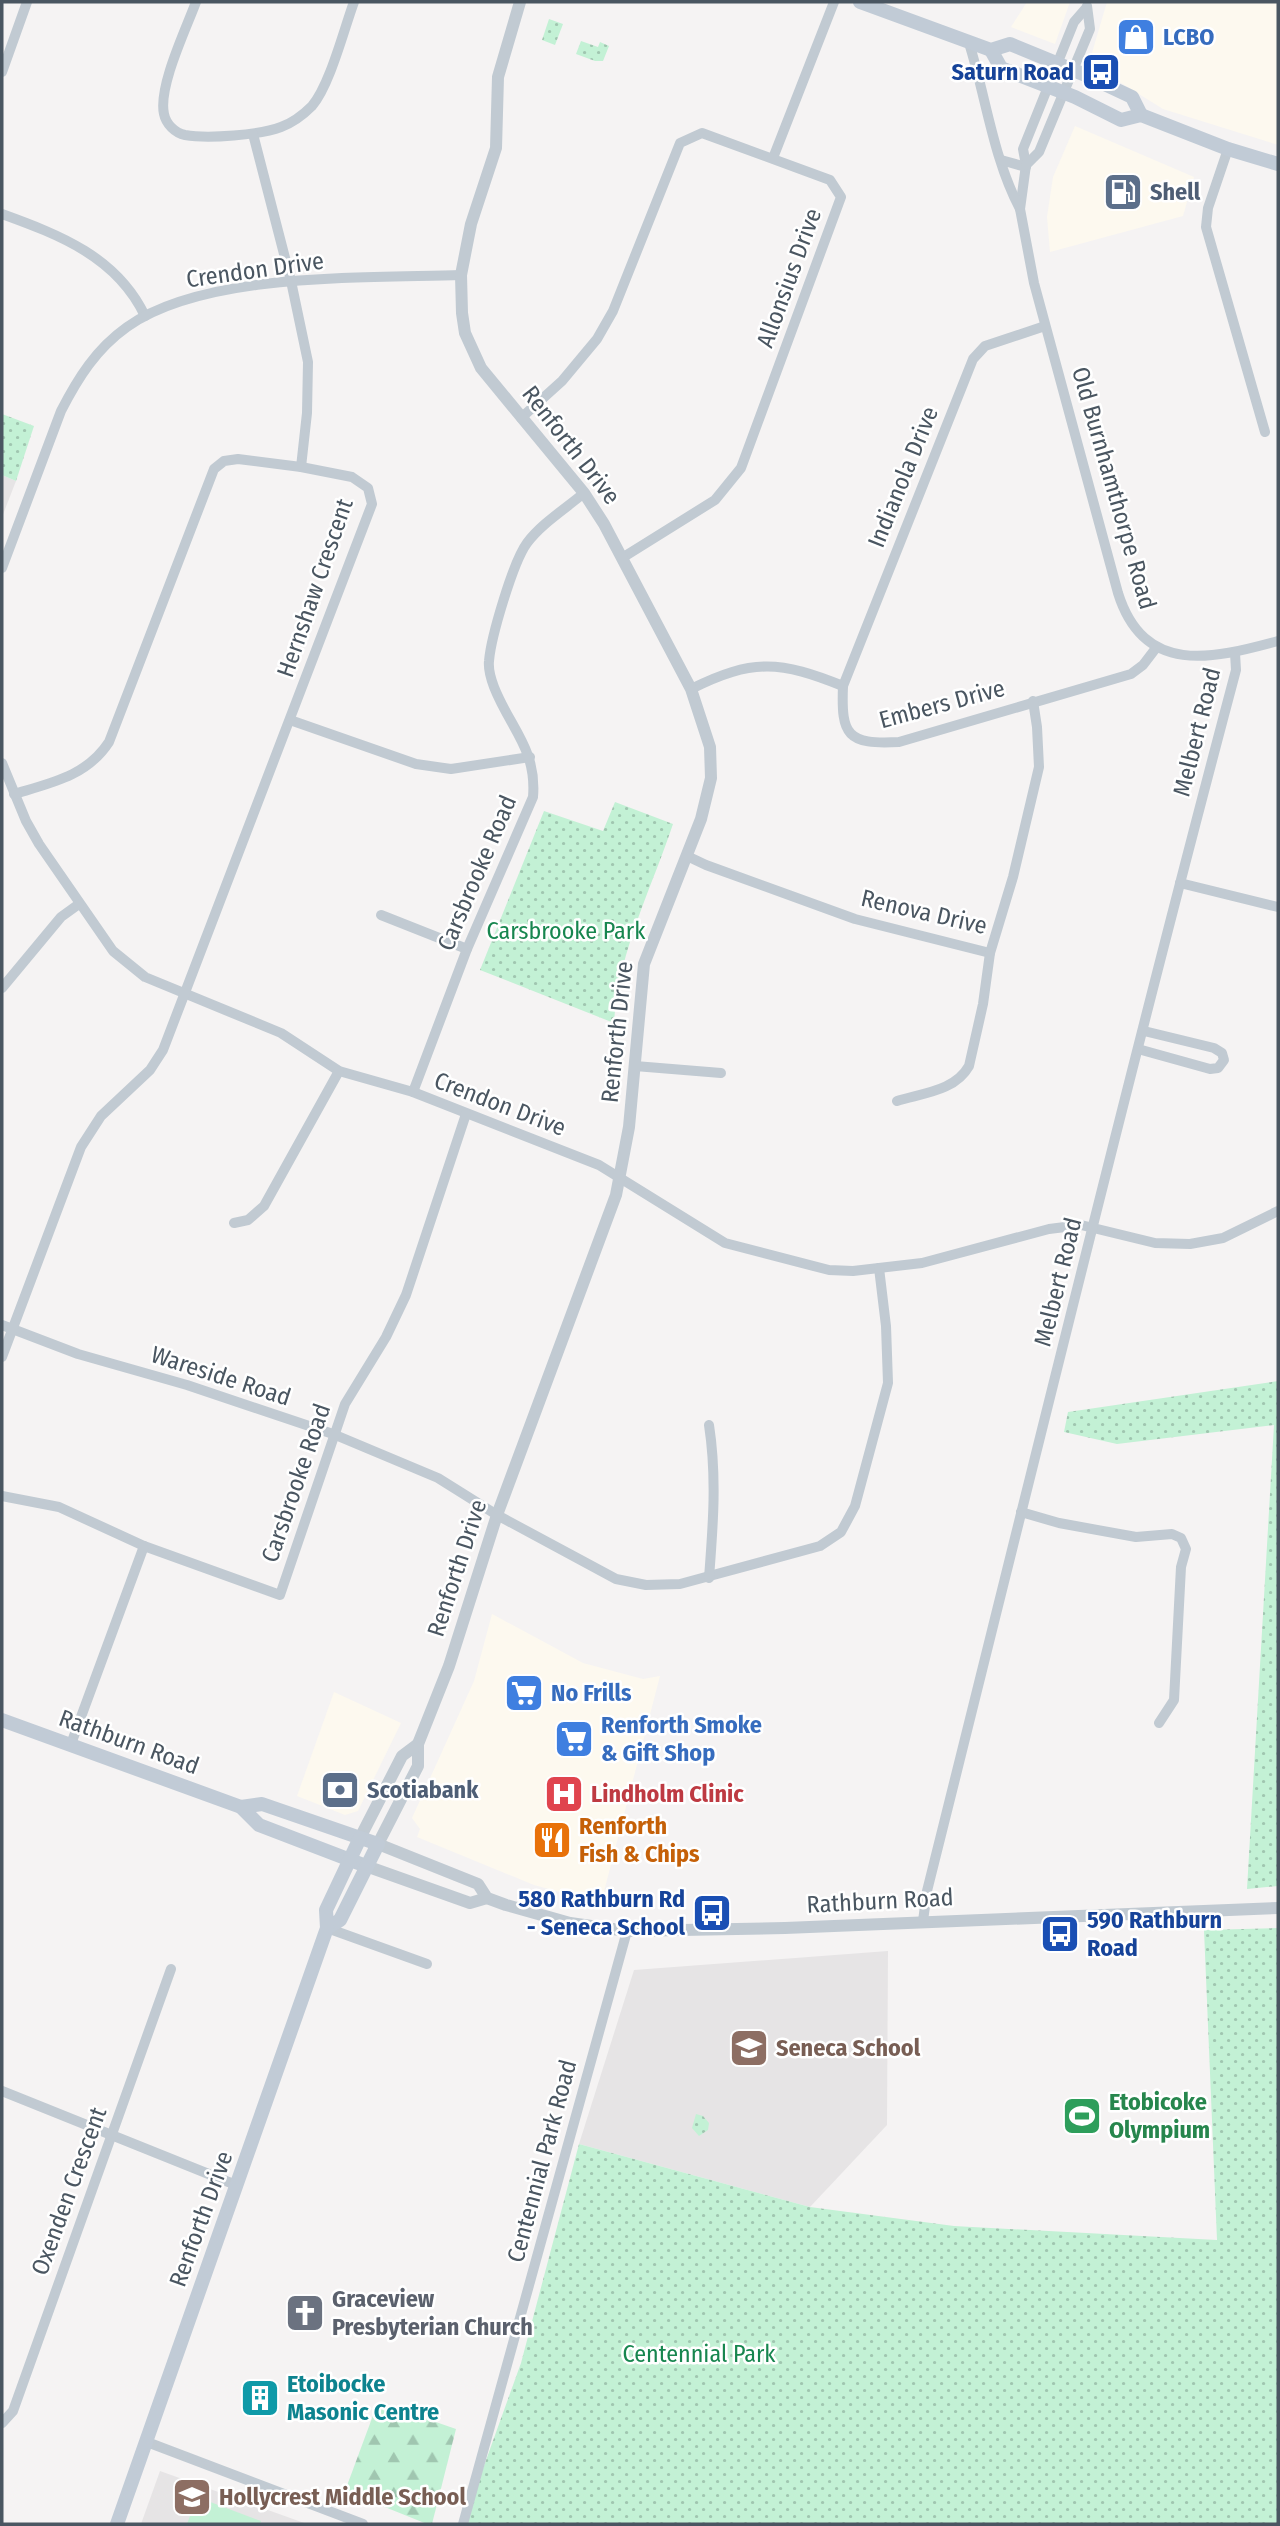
<svg xmlns="http://www.w3.org/2000/svg" width="1280" height="2526" font-family="'Fira Sans Condensed',sans-serif">
<style>
.commercial{fill:#fdf9ef}
.education{fill:#e6e4e5}
.grass{fill:#c3f1d5}
.forest{fill:url(#forest-firs)}
.park{fill:url(#park-dots)}
.lines{fill:none;stroke-linecap:round;stroke-linejoin:round}
.minor{stroke:#c1cad2;stroke-width:10}
.tertiary{stroke:#c1cad2;stroke-width:12}
.secondary{stroke:#c1cbd6;stroke-width:14}
.labels{text-anchor:middle;dominant-baseline:central;stroke-width:5;stroke-linejoin:round;paint-order:stroke}
.shop-label{font-size:24px;font-weight:bold;fill:#366cbe;stroke:#fff;text-anchor:start}
.transit-label{font-size:24px;font-weight:bold;fill:#164399;stroke:#fff;text-anchor:end}
.service-label{font-size:24px;font-weight:bold;fill:#4e5e75;stroke:#fff;text-anchor:start}
.street-label{font-size:24px;fill:#4a5661;stroke:#fff}
.park-label{font-size:24px;fill:#17864f;stroke:#fff}
.health-label{font-size:24px;font-weight:bold;fill:#be3a42;stroke:#fff;text-anchor:start}
.food-label{font-size:24px;font-weight:bold;fill:#c56008;stroke:#fff;text-anchor:start}
.education-label{font-size:24px;font-weight:bold;fill:#785e54;stroke:#fff;text-anchor:start}
.leisure-label{font-size:24px;font-weight:bold;fill:#27864d;stroke:#fff;text-anchor:start}
.worship-label{font-size:24px;font-weight:bold;fill:#5b616d;stroke:#fff;text-anchor:start}
.culture-label{font-size:24px;font-weight:bold;fill:#0d838f;stroke:#fff;text-anchor:start}
</style>
<defs>
<pattern id="forest-firs" width="22" height="20" patternUnits="userSpaceOnUse" patternTransform="scale(1.75)"><rect width="22" height="20" fill="#c3f1d5"/><path d="M5 1l3.5 6h-7zM16 11l3.5 6h-7z" fill="#a0c6b0"/></pattern>
<pattern id="park-dots" width="8" height="8" patternUnits="userSpaceOnUse" patternTransform="scale(1.75)"><rect width="8" height="8" fill="#c3f1d5"/><path d="M2 2h.1M6 6h.1" fill="none" stroke="#a0c6b0" stroke-width="1.8" stroke-linecap="round"/></pattern>
</defs>
<rect width="100%" height="100%" fill="#f5f3f3"/>
<g class="commercial">
<path d="M1027,2H1070L1055,44L1011,27Z"/>
<path d="M1107,2H1278V145L1163,109L1089,63Z"/>
<path d="M1075,126L1194,177L1183,216L1050,252L1047,217L1053,177Z"/>
<path d="M492,1614L583,1663L643,1679L660,1676L601,1903L534,1885L417,1837L420,1829L412,1818L474,1681Z"/>
<path d="M334,1692L401,1723L358,1811L345,1815L297,1796Z"/>
</g>
<g class="education">
<path d="M2,475L16,481L2,517Z"/>
<path d="M888,1951L887,2125L810,2207L579,2144L634,1970Z"/>
<path d="M160,2471L307,2524H141Z"/>
</g>
<path class="grass" d="M197,2497L261,2521L260,2524H187Z"/>
<path class="forest" d="M378,2402L456,2429L432,2524H427L345,2491Z"/>
<g class="park">
<path d="M549,19L563,24L555,45L542,40Z"/>
<path d="M581,41L598,47L600,42L609,46L603,61H595L576,54Z"/>
<path d="M2,414L34,426L16,481L2,475Z"/>
<path d="M615,802L673,824C651,890 618,953 614,1023L480,970L544,811L603,831Z"/>
<path d="M1278,1381V1886L1247,1889L1274,1425L1117,1444L1064,1432L1068,1412Z"/>
<path d="M1278,1928V2524H463L521,2363L579,2144L810,2207L954,2226L1217,2240L1204,1930Z"/>
<path d="M696,2114L703,2116L709,2123L708,2130L699,2136L692,2128Z"/>
</g>
<g class="lines">
<g class="minor">
<path d="M196,2C186,29 158,87 164,114C166,124 175,133 185,135C208,139 260,135 281,127C292,123 304,114 312,106C330,85 344,29 354,2"/>
<path d="M1087,7L1074,22L1023,149L1026,165L1020,209L1034,283L1118,593C1144,676 1212,659 1278,641"/>
<path d="M969,43C986,97 993,158 1020,209"/>
<path d="M2,72L27,2"/>
<path d="M253,134L291,281L308,362L307,413L301,467"/>
<path d="M1228,149L1208,208L1206,227L1265,432"/>
<path d="M773,158L834,2"/>
<path d="M1001,160L1026,167"/>
<path d="M1026,165L1039,152L1090,29L1087,6"/>
<path d="M2,214C60,235 117,257 145,316"/>
<path d="M1045,326L985,346L973,359L843,686C841,735 847,745 899,742L1131,674L1143,665L1156,648"/>
<path d="M521,418L562,381L597,339L613,311L680,143L702,133L830,180L841,197L741,468L715,500L622,558"/>
<path d="M2,568L61,411C78,378 96,349 127,327C204,272 367,278 461,275"/>
<path d="M691,689C753,658 781,661 843,686"/>
<path d="M290,720L416,764L451,769L530,757"/>
<path d="M2,763L26,821L39,844L113,951L145,977L281,1033L339,1071L413,1092L599,1165L725,1243L829,1270L853,1271L922,1263L1049,1229L1081,1225L1155,1243L1190,1244L1223,1238L1278,1211"/>
<path d="M687,856L706,865L855,919L990,953"/>
<path d="M1180,883L1278,907"/>
<path d="M381,915L467,949"/>
<path d="M2,988L61,917L79,904"/>
<path d="M1138,1049L1210,1069L1218,1068L1224,1060L1222,1053L1214,1048L1144,1031"/>
<path d="M635,1066L721,1073"/>
<path d="M413,1092L467,949L533,797C537,749 510,728 494,687C491,679 488,670 489,661C491,637 513,562 527,543C541,524 565,509 584,493"/>
<path d="M897,1101C923,1093 955,1091 969,1066L983,1004L990,953L1013,877L1039,767L1037,727L1033,701"/>
<path d="M234,1223L248,1220L264,1206L339,1071"/>
<path d="M2,1325L78,1354L187,1385L333,1434L438,1478L497,1515L616,1579L646,1585L680,1584L820,1546L841,1532L855,1506L888,1383L886,1326L879,1268"/>
<path d="M2,1357L81,1147L101,1116L150,1070L163,1050L372,504L368,488L352,477L301,467L238,459L224,461L214,469L109,742C87,776 51,783 14,794"/>
<path d="M2,1496L59,1507L144,1546L280,1595L345,1404L386,1337L406,1295L466,1114"/>
<path d="M1021,1512L1059,1523L1136,1537L1172,1534L1181,1538L1186,1549L1181,1567L1174,1700L1159,1723"/>
<path d="M709,1578C713,1526 717,1477 709,1425"/>
<path d="M71,1744L144,1546"/>
<path d="M923,1921L927,1891C1029,1484 1128,1076 1236,670L1235,653"/>
<path d="M327,1928L427,1964"/>
<path d="M2,2091L236,2185"/>
<path d="M2,2423L13,2411L171,1969"/>
<path d="M147,2442L363,2524"/>
<path d="M463,2524L627,1931"/>
</g>
<g class="tertiary">
<path d="M520,2L498,77L496,148L471,224L461,275L462,313L465,333L481,368L584,493L604,524L691,689L710,747L711,778L701,819L644,964L629,1127L616,1195L497,1515L449,1666L418,1744V1766L378,1844L478,1884L487,1898L506,1905L570,1923L627,1931L785,1928L1278,1908"/>
<path d="M360,1838L402,1756L418,1744"/>
<path d="M366,1866L470,1903L487,1898"/>
</g>
<g class="secondary">
<path d="M860,2L991,50L1010,44L1083,74L1132,97L1141,115"/>
<path d="M991,50L1001,68L1075,97L1121,120L1141,115L1228,149L1278,164"/>
<path d="M2,1720L241,1807L259,1825L366,1866"/>
<path d="M241,1807L262,1804L378,1844L340,1920L327,1928"/>
<path d="M117,2524L327,1928L326,1910L360,1838"/>
</g>
</g>
<defs>
<g id="shop-square" transform="scale(2.0125)"><rect x="-9" y="-9" width="18" height="18" rx="4" fill="#3f7fe0" stroke="#fff"/><path d="M-5-2.5h2.3a2.7 3.5 0 0 1 5.4 0H5L5.5 6h-11ZM-1.5-2.5h3a1.5 2.3 0 0 0-3 0Z" fill="#fff"/></g>
<g id="bus-square" transform="scale(2.0125)"><rect x="-9" y="-9" width="18" height="18" rx="4" fill="#1a4fb4" stroke="#fff"/><path d="M-5-6H5V4H4V6H2V4H-2V6H-4V4H-5ZM-3.5-4V0h7V-4ZM-3.5 1.2v1.5H-2V1.2ZM2 1.2v1.5H3.5V1.2Z" fill="#fff"/></g>
<g id="fuel-square" transform="scale(2.0125)"><rect x="-9" y="-9" width="18" height="18" rx="4" fill="#5c6f8a" stroke="#fff"/><path d="M-5.5-6h7V0h2V4h1.3V-2.5L3-4.5l.8-.8L6-3V5H2.5V1h-1V6h-7ZM-4.2-4.7v3.2H.2V-4.7Z" fill="#fff"/></g>
<g id="supermarket-square" transform="scale(2.0125)"><rect x="-9" y="-9" width="18" height="18" rx="4" fill="#3f7fe0" stroke="#fff"/><path d="M-6-5.5h2.5l.6 2H6L4.5 2H-2.5L-4.4-4H-6ZM-1.5 3.2a1.3 1.3 0 1 0 .1 0ZM3 3.2a1.3 1.3 0 1 0 .1 0Z" fill="#fff"/></g>
<g id="bank-square" transform="scale(2.0125)"><rect x="-9" y="-9" width="18" height="18" rx="4" fill="#5c6f8a" stroke="#fff"/><path d="M-6-4H6V4H-6ZM0-2.3a2.3 2.3 0 1 0 0 4.6a2.3 2.3 0 1 0 0-4.6Z" fill="#fff"/></g>
<g id="hospital-square" transform="scale(2.0125)"><rect x="-9" y="-9" width="18" height="18" rx="4" fill="#e0444e" stroke="#fff"/><path d="M-5-5h3v3.5h4V-5h3V5h-3V1.5h-4V5h-3Z" fill="#fff"/></g>
<g id="restaurant-square" transform="scale(2.0125)"><rect x="-9" y="-9" width="18" height="18" rx="4" fill="#e8710a" stroke="#fff"/><path d="M-5-6h1v4h1v-4h1v4h1v-4h1v5L-1.5 .5V6h-2V.5L-5-1ZM5-6V6H3V1.5H1.5Q1.5-4 5-6Z" fill="#fff"/></g>
<g id="school-square" transform="scale(2.0125)"><rect x="-9" y="-9" width="18" height="18" rx="4" fill="#8d6e63" stroke="#fff"/><path d="M0-5L7-2L0 1L-7-2ZM-4 1L0 2.5L4 1V4Q0 6-4 4Z" fill="#fff"/></g>
<g id="stadium-square" transform="scale(2.0125)"><rect x="-9" y="-9" width="18" height="18" rx="4" fill="#2e9e5b" stroke="#fff"/><path d="M0-5a6.5 5 0 1 0 0 10a6.5 5 0 1 0 0-10ZM-3.5-1.8h7v3.6h-7Z" fill="#fff"/></g>
<g id="church-square" transform="scale(2.0125)"><rect x="-9" y="-9" width="18" height="18" rx="4" fill="#6b7280" stroke="#fff"/><path d="M-1.2-6h2.4v3.5h3.3v2.4h-3.3V6h-2.4V-.1h-3.3v-2.4h3.3Z" fill="#fff"/></g>
<g id="building-square" transform="scale(2.0125)"><rect x="-9" y="-9" width="18" height="18" rx="4" fill="#0f9aa8" stroke="#fff"/><path d="M-4-6H4V6H1V3H-1V6H-4ZM-2.5-4.3h1.7v1.8h-1.7ZM.8-4.3h1.7v1.8H.8ZM-2.5-1h1.7V.8h-1.7ZM.8-1h1.7V.8H.8Z" fill="#fff"/></g>
</defs>
<g fill-rule="evenodd">
<use href="#shop-square" x="1136" y="37"/>
<use href="#bus-square" x="1101" y="72"/>
<use href="#fuel-square" x="1123" y="192"/>
<use href="#supermarket-square" x="524" y="1693"/>
<use href="#supermarket-square" x="574" y="1739"/>
<use href="#bank-square" x="340" y="1790"/>
<use href="#hospital-square" x="564" y="1794"/>
<use href="#restaurant-square" x="552" y="1840"/>
<use href="#bus-square" x="712" y="1913"/>
<use href="#bus-square" x="1060" y="1934"/>
<use href="#school-square" x="749" y="2048"/>
<use href="#stadium-square" x="1082" y="2116"/>
<use href="#church-square" x="305" y="2313"/>
<use href="#building-square" x="260" y="2398"/>
<use href="#school-square" x="192" y="2497"/>
</g>
<g class="labels">
<g class="shop-label">
<text x="1163" y="37">LCBO</text>
<text x="551" y="1693">No Frills</text>
<text x="601" y="1725">Renforth Smoke<tspan x="601" dy="28">&amp; Gift Shop</tspan></text>
</g>
<g class="transit-label">
<text x="1074" y="72">Saturn Road</text>
<text x="685" y="1899">580 Rathburn Rd<tspan x="685" dy="28">- Seneca School</tspan></text>
<text x="1087" y="1920" text-anchor="start">590 Rathburn<tspan x="1087" dy="28">Road</tspan></text>
</g>
<g class="service-label">
<text x="1150" y="192">Shell</text>
<text x="367" y="1790">Scotiabank</text>
</g>
<g class="street-label">
<text transform="translate(255 270) rotate(-8)">Crendon Drive</text>
<text transform="translate(789 278) rotate(-70)">Allonsius Drive</text>
<text transform="translate(571 445) rotate(52)">Renforth Drive</text>
<text transform="translate(903 477) rotate(-68)">Indianola Drive</text>
<text transform="translate(1114 488) rotate(74)">Old Burnhamthorpe Road</text>
<text transform="translate(315 588) rotate(-71)">Hernshaw Crescent</text>
<text transform="translate(942 704) rotate(-15)">Embers Drive</text>
<text transform="translate(1197 732) rotate(-76)">Melbert Road</text>
<text transform="translate(477 873) rotate(-67)">Carsbrooke Road</text>
<text transform="translate(924 912) rotate(13)">Renova Drive</text>
<text transform="translate(617 1032) rotate(-84)">Renforth Drive</text>
<text transform="translate(500 1104) rotate(21)">Crendon Drive</text>
<text transform="translate(1058 1282) rotate(-76)">Melbert Road</text>
<text transform="translate(221 1376) rotate(18)">Wareside Road</text>
<text transform="translate(296 1483) rotate(-71)">Carsbrooke Road</text>
<text transform="translate(457 1568) rotate(-72)">Renforth Drive</text>
<text transform="translate(129 1742) rotate(20)">Rathburn Road</text>
<text transform="translate(880 1901) rotate(-3)">Rathburn Road</text>
<text transform="translate(542 2161) rotate(-75)">Centennial Park Road</text>
<text transform="translate(69 2191) rotate(-70)">Oxenden Crescent</text>
<text transform="translate(201 2219) rotate(-70)">Renforth Drive</text>
</g>
<g class="park-label">
<text x="566" y="931">Carsbrooke Park</text>
<text x="699" y="2354">Centennial Park</text>
</g>
<g class="health-label">
<text x="591" y="1794">Lindholm Clinic</text>
</g>
<g class="food-label">
<text x="579" y="1826">Renforth<tspan x="579" dy="28">Fish &amp; Chips</tspan></text>
</g>
<g class="education-label">
<text x="776" y="2048">Seneca School</text>
<text x="219" y="2497">Hollycrest Middle School</text>
</g>
<g class="leisure-label">
<text x="1109" y="2102">Etobicoke<tspan x="1109" dy="28">Olympium</tspan></text>
</g>
<g class="worship-label">
<text x="332" y="2299">Graceview<tspan x="332" dy="28">Presbyterian Church</tspan></text>
</g>
<g class="culture-label">
<text x="287" y="2384">Etoibocke<tspan x="287" dy="28">Masonic Centre</tspan></text>
</g>
</g>
<rect width="1280" height="2526" fill="none" stroke="#4a5661" stroke-width="7"/>
</svg>
